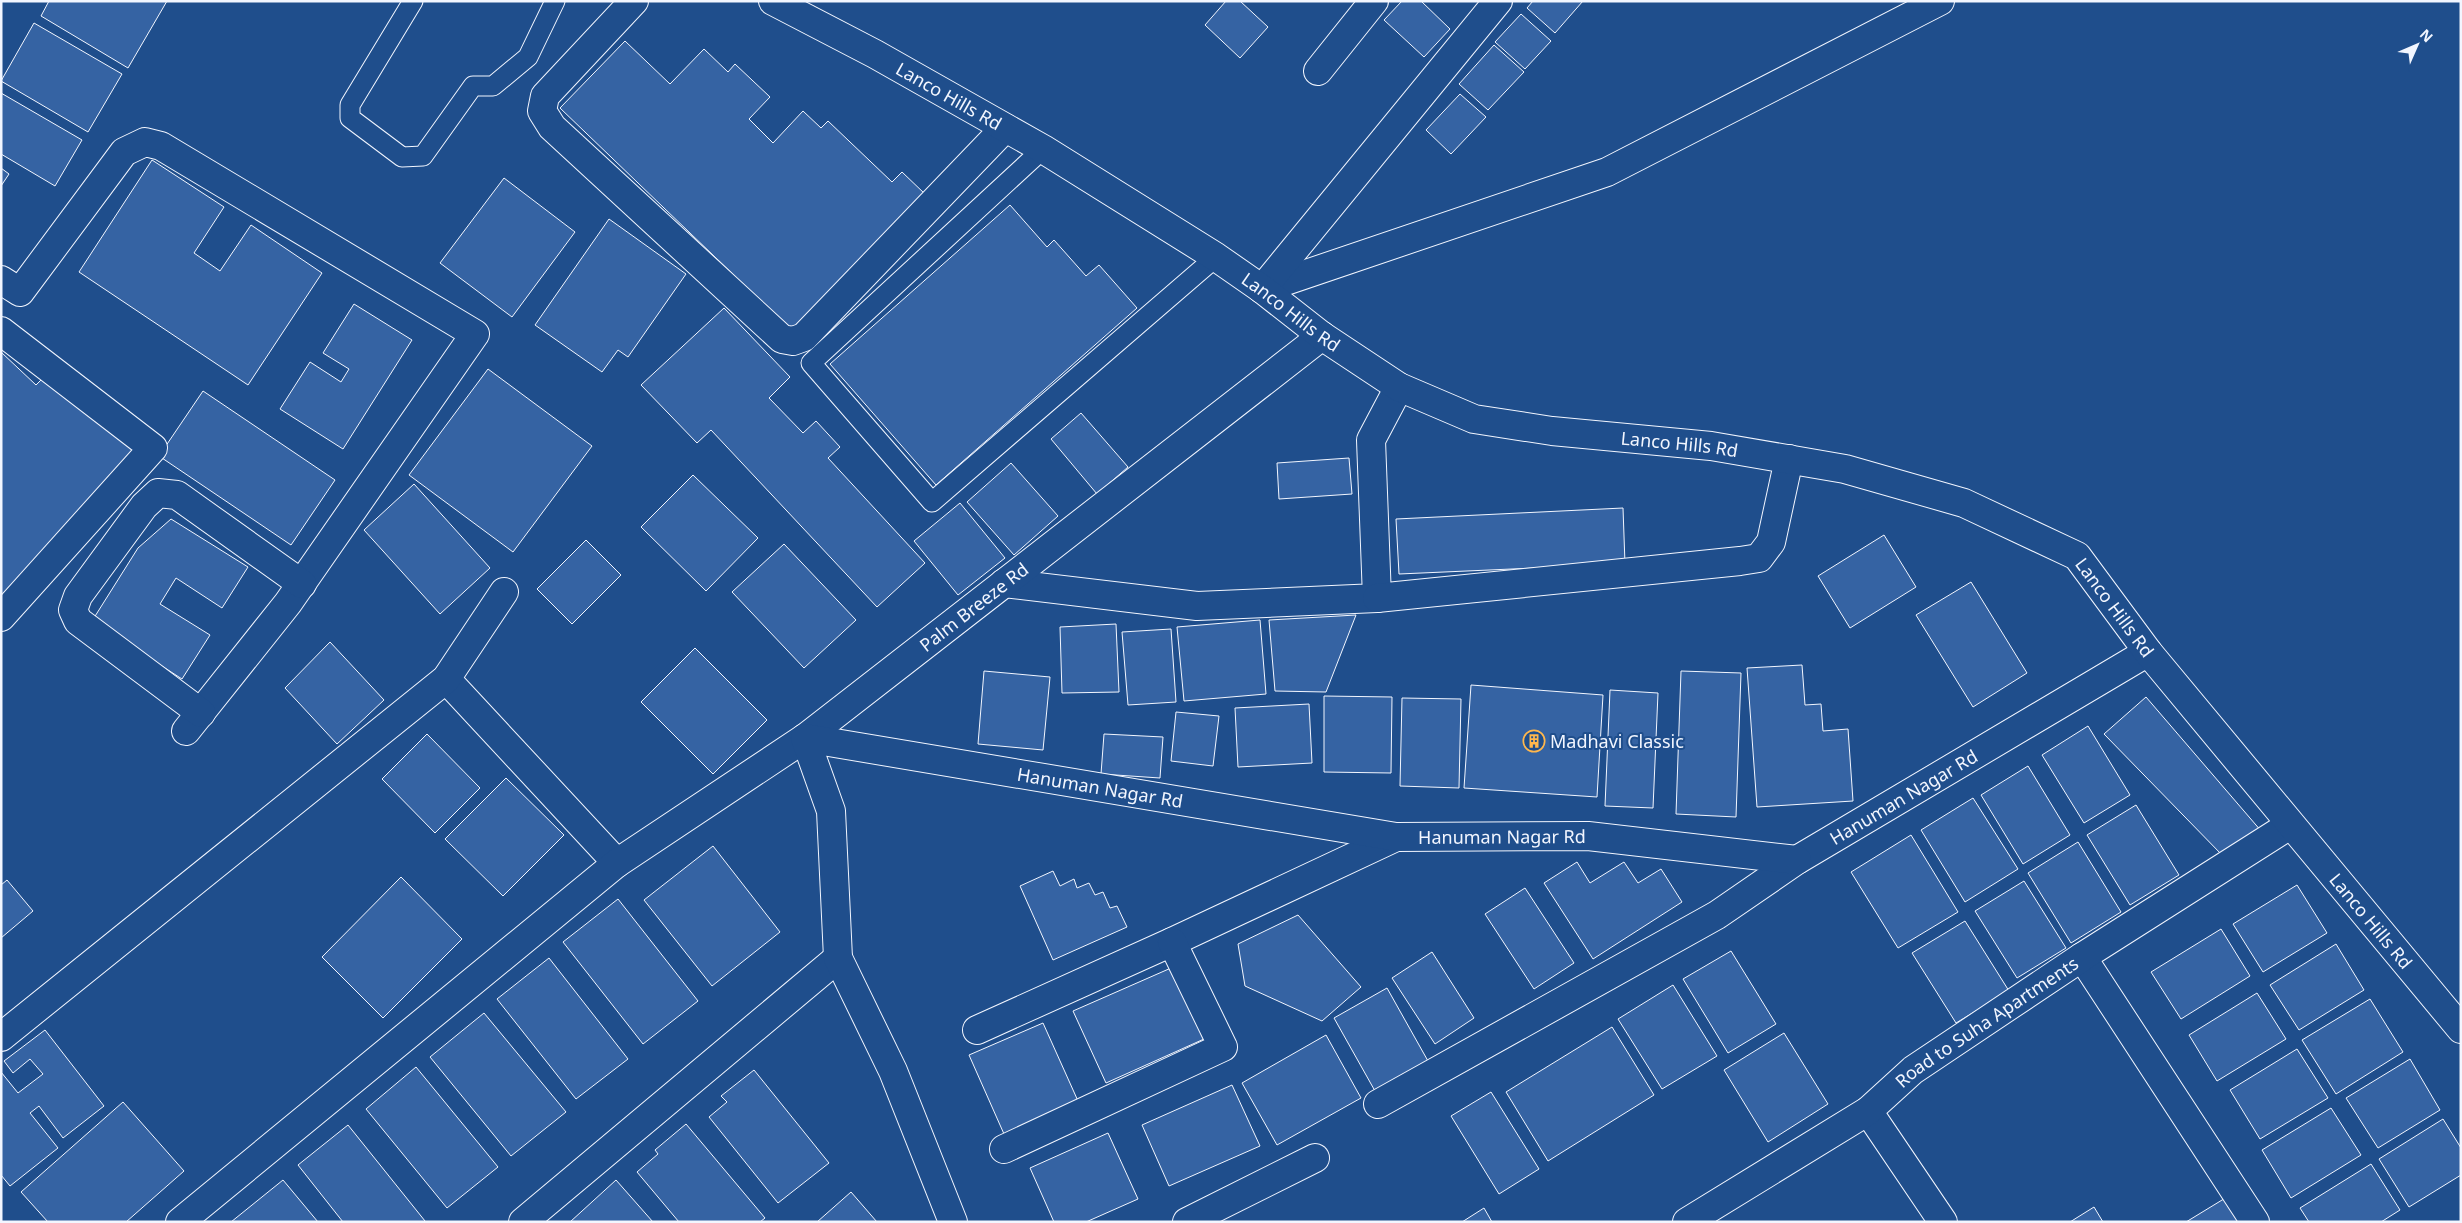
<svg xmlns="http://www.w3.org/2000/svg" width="2462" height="1223" font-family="'Noto Sans',sans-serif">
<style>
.building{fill:#3563a3;stroke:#f2f6ff}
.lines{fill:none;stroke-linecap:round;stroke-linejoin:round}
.lane-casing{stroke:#f2f6ff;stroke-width:21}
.street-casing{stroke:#f2f6ff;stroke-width:30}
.secondary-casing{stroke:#f2f6ff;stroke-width:30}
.lane{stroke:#1f4e8c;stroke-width:19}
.street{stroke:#1f4e8c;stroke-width:28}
.secondary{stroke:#1f4e8c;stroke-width:28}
.labels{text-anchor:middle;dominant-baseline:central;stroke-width:4;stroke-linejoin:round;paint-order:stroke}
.street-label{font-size:18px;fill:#f2f6ff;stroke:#1f4e8c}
.poi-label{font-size:18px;fill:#f2f6ff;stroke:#1f4e8c;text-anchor:start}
</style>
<rect width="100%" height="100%" fill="#1f4e8c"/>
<g class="building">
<path d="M49,1H167L128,68L41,16Z"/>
<path d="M1226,1H1240L1268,27L1240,58L1205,25Z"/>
<path d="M1402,1H1421L1450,29L1424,57L1384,20Z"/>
<path d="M1533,1H1583L1555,33L1527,8Z"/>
<path d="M1521,14L1551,41L1525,69L1495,42Z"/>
<path d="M34,23L122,74L88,132L1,81Z"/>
<path d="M625,41L670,84L704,49L728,72L735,64L770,97L749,119L773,143L803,111L821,128L828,121L892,182L902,172L925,194L793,332L560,108Z"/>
<path d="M1494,45L1524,72L1488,110L1459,84Z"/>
<path d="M1,93L82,140L55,186L1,154Z"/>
<path d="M1460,94L1486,117L1451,154L1426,130Z"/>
<path d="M152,160L224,207L194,253L220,271L251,225L322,273L248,385L79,272Z"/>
<path d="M1,168L9,174L1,186Z"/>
<path d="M504,178L575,232L512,317L440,263Z"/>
<path d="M1010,205L1047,247L1054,240L1086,276L1099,265L1137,308L936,485L830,364Z"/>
<path d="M609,219L686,274L628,357L618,350L602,372L535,325Z"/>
<path d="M354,304L412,340L343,449L280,409L310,362L341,382L349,369L323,353Z"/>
<path d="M724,308L790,377L769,398L803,433L816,421L840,447L828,458L925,563L877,607L711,430L697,443L641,385Z"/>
<path d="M1,352L36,385L51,370L142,455L1,607Z"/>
<path d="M488,369L592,446L513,552L409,475Z"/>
<path d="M203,391L335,480L291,545L159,456Z"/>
<path d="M1081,413L1128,467L1097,494L1051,439Z"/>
<path d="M1349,458L1352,494L1279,499L1277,463Z"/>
<path d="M1011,463L1058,516L1014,555L967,502Z"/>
<path d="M693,475L758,538L706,591L641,527Z"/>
<path d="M414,484L490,568L440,614L364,530Z"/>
<path d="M960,503L1005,558L958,595L914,541Z"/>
<path d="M1623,508L1625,564L1399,574L1396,519Z"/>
<path d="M171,519L248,567L222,608L176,578L160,604L210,635L182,679L92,621L138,548Z"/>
<path d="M1884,535L1916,587L1850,628L1818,576Z"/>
<path d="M586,540L621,575L572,624L537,589Z"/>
<path d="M784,544L856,620L804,668L732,592Z"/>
<path d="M1971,582L2027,673L1973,707L1916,615Z"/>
<path d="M1356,615L1326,692L1275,691L1269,620Z"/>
<path d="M1260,620L1266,694L1184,701L1177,627Z"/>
<path d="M1116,624L1119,692L1062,693L1060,627Z"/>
<path d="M1171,629L1176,702L1128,705L1122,632Z"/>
<path d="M330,642L384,700L337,744L285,688Z"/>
<path d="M695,648L767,720L713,774L641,702Z"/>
<path d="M1802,665L1805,705L1821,704L1823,731L1848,729L1853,801L1757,807L1747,668Z"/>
<path d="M984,671L1050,677L1043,750L978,744Z"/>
<path d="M1681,671L1741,673L1736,817L1676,814Z"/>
<path d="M1471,685L1603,695L1597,797L1464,788Z"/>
<path d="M1610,690L1658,693L1653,808L1605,806Z"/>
<path d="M1324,696L1392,697L1391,773L1324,772Z"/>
<path d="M2146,697L2262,832L2223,856L2104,734Z"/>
<path d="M1402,698L1461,699L1459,788L1400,786Z"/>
<path d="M1309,704L1312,763L1238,767L1235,708Z"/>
<path d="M1176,712L1219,716L1213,766L1171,761Z"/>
<path d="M2088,726L2130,795L2084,823L2042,755Z"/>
<path d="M427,734L480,788L435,833L382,779Z"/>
<path d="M1104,734L1163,737L1160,778L1101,774Z"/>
<path d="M2028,766L2070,835L2023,864L1981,795Z"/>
<path d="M506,778L564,835L503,896L445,839Z"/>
<path d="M1973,798L2018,869L1965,902L1921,830Z"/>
<path d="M2136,805L2179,875L2130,905L2087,835Z"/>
<path d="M1911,835L1958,912L1898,948L1851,872Z"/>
<path d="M2078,842L2121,912L2071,943L2028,873Z"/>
<path d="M713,846L780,932L712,986L644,900Z"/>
<path d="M1577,862L1590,883L1624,862L1638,883L1661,869L1682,902L1593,959L1544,883Z"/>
<path d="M1053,871L1060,886L1074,879L1077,888L1089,883L1095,895L1103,892L1110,908L1117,906L1127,927L1053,960L1020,886Z"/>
<path d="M401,877L462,939L383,1018L322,957Z"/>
<path d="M7,880L33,911L1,938V885Z"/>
<path d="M2024,881L2066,948L2017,978L1975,911Z"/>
<path d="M2297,885L2327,933L2263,972L2233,924Z"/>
<path d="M1525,888L1574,963L1534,989L1485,914Z"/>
<path d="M618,899L698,1001L643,1044L563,942Z"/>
<path d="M1298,915L1361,987L1322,1021L1245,986L1238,944Z"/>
<path d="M1965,921L2009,991L1956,1023L1912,953Z"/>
<path d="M2221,929L2250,976L2181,1019L2151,972Z"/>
<path d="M2336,944L2364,990L2299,1030L2270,985Z"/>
<path d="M1731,951L1776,1024L1728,1053L1683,979Z"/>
<path d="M1432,952L1474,1018L1435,1044L1392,978Z"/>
<path d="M549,958L628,1059L576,1099L497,999Z"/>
<path d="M1171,968L1204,1039L1106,1083L1073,1011Z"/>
<path d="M1673,985L1717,1056L1662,1089L1618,1019Z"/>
<path d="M1387,988L1428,1061L1375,1091L1334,1018Z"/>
<path d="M2257,993L2286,1039L2217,1081L2189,1035Z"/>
<path d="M2370,999L2403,1052L2336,1094L2302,1040Z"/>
<path d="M484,1013L566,1112L511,1156L430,1057Z"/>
<path d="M1043,1023L1078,1101L1004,1134L969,1055Z"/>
<path d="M1612,1027L1654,1095L1548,1161L1506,1092Z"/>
<path d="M45,1030L104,1106L63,1138L39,1106L30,1113L58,1148L10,1186L1,1175V1072L18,1093L43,1074L30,1059L13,1073L4,1061Z"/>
<path d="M1784,1033L1828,1104L1768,1142L1724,1070Z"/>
<path d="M1326,1035L1361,1098L1277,1145L1242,1083Z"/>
<path d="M2297,1049L2328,1098L2260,1139L2230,1090Z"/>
<path d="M2410,1059L2440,1110L2378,1148L2346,1098Z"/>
<path d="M416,1067L498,1167L447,1208L366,1109Z"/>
<path d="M754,1070L829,1163L778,1203L709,1117L727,1102L721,1096Z"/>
<path d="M1232,1085L1260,1146L1169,1186L1142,1125Z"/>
<path d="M1491,1092L1539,1169L1499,1194L1451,1116Z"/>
<path d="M123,1102L184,1171L126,1222H48L21,1192Z"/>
<path d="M2331,1108L2361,1155L2291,1198L2262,1150Z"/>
<path d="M2443,1119L2461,1148V1175L2409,1207L2379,1159Z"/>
<path d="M686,1124L765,1218L760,1222H679L637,1172L658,1154L655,1150Z"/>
<path d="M348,1125L425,1221L424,1222H343L298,1165Z"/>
<path d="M1108,1133L1138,1199L1086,1222H1054L1030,1168Z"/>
<path d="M2371,1164L2400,1210L2381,1222H2309L2300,1208Z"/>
<path d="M283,1180L318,1222H231Z"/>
<path d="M616,1180L653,1222H570Z"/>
<path d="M851,1192L877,1222H817Z"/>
<path d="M2227,1197L2242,1222H2186Z"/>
<path d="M2094,1207L2103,1222H2070Z"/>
<path d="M1484,1208L1492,1222H1462Z"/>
</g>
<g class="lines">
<g class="lane-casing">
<g id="lane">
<path d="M413,1L350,105V118L402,157L423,156L473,86H493L528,57L555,1"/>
<path d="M1043,149L811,363L932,502L1216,257"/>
</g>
</g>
<g class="street-casing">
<g id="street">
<path d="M634,1L545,96L542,111L552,127L782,339L793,341L804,337L1005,128"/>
<path d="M1318,71L1374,1"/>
<path d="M1,280L20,292L124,152L145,142L161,146L475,334L288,603L186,731"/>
<path d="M1262,289L1607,172L1940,1"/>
<path d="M1262,289L1498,1"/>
<path d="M1,331L153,448L1,617"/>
<path d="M1004,583L1197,606L1377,598L1371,440L1399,387"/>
<path d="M1377,598L1740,561L1759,558L1771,542L1789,459"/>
<path d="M446,679L617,863"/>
<path d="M201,713L78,621L73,610L78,596L144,506L158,493L177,495L302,584"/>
<path d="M2082,957L2255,1222"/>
<path d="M977,1030L1172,942L1396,837"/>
<path d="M1,1037L446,679L504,592"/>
<path id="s1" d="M1378,1104L1717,915L1797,860L2148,652"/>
<path d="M1868,1111L1943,1222"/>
<path d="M1004,1149L1223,1047L1172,942"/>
<path id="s2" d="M180,1222L617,863L805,738L1322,336"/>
<path d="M523,1222L838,958"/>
<path id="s3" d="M953,1222L893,1071L838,958L831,811L805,738L1396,837L1588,836L1797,860"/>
<path d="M1187,1222L1315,1158"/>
<path id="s4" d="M1687,1222L1868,1111L1913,1070L2082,957L2290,825"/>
</g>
</g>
<g class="secondary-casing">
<g id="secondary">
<path id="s5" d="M773,1L875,54L1043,149L1216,257L1262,289L1322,336L1399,387L1474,419L1552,431L1711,446L1845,469L1964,503L2077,556L2148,652L2461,1029"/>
</g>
</g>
<use href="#lane" class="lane"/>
<use href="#street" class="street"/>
<use href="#secondary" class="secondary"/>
</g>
<defs>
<g id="building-ring" transform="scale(1.125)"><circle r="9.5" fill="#1f4e8c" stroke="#ffb74d" stroke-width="1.5"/><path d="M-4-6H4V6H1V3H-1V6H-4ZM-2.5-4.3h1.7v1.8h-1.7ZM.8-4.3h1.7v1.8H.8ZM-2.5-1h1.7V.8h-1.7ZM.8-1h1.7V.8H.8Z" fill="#ffb74d"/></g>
</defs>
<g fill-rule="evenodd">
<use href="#building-ring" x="1534" y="741"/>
</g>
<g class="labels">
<g class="street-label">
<text stroke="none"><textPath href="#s5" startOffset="200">Lanco Hills Rd</textPath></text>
<text stroke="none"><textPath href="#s5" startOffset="605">Lanco Hills Rd</textPath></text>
<text stroke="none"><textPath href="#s5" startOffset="1025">Lanco Hills Rd</textPath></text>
<text stroke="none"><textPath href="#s2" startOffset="1005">Palm Breeze Rd</textPath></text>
<text stroke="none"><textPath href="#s5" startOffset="1505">Lanco Hills Rd</textPath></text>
<text stroke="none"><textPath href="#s3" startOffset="812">Hanuman Nagar Rd</textPath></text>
<text stroke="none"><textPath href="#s1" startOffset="609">Hanuman Nagar Rd</textPath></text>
<text stroke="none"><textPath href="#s3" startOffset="1218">Hanuman Nagar Rd</textPath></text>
<text stroke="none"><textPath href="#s5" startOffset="1910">Lanco Hills Rd</textPath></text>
<text stroke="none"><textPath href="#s4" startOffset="361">Road to Suha Apartments</textPath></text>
</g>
<g class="poi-label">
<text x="1550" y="741">Madhavi Classic</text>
</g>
</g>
<rect width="2462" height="1223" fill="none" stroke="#f2f6ff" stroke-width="5"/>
<g transform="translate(2417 45) rotate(45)" stroke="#1f4e8c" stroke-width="4" paint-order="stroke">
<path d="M0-4L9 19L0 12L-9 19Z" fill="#f2f6ff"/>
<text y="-8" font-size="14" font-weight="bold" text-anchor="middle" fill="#f2f6ff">N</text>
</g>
</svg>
